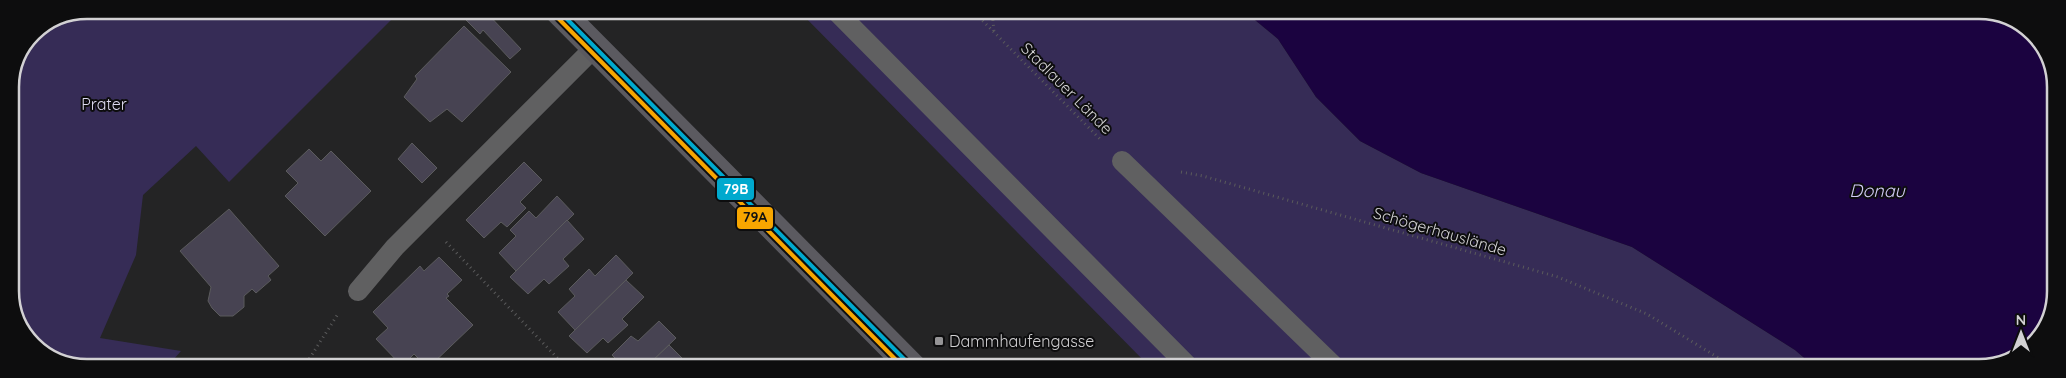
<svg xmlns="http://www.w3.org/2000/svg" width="2066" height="378" font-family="Quicksand,sans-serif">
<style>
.green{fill:#362c56}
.water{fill:#1b0340}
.building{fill:#474352;stroke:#5b5b5d}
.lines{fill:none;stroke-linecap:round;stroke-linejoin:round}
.path{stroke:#5b5b5c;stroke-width:3;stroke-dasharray:1 4;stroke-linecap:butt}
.lane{stroke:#606061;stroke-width:20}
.primary{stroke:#5b5a60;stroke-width:28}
.bus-1-casing{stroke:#0d0d0e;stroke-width:8}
.bus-2-casing{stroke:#0d0d0e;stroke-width:8}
.bus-1{stroke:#00a9ce;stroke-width:4}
.bus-2{stroke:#f7a600;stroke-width:4}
.poi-dot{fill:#959496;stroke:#0d0d0e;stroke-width:2}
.labels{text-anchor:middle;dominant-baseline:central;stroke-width:4;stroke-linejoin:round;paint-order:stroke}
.street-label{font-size:16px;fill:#d2d1d3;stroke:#0d0d0e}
.park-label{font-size:16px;fill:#dcd9ef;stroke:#0d0d0e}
.poi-label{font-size:16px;fill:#d2d1d3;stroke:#0d0d0e;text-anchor:start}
.water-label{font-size:18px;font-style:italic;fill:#d3ccf7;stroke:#0d0d0e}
.rim{fill:none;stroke:#d2d1d3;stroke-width:2.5}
.line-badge{stroke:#0d0d0e;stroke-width:2}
.badge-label{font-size:14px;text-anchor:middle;font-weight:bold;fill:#fff}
.pale-badge-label{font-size:14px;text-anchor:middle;font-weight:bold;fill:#111}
</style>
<rect width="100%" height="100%" fill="#242425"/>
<g class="green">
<path d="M87,10H401L229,182L196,146L143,195L136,255L100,338L181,351L167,367H77L36,349L13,311L10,87L33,32Z"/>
<path d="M798,10H1243L1278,39L1316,97L1360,141L1421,173L1632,247L1795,350L1816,368H1151Z"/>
</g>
<path class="water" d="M1243,10L1989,11L2033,32L2054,72L2055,301L2030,349L1984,368H1816L1795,350L1632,247L1421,173L1360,141L1316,97L1278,39Z"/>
<g class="building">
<path d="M472,10H484L521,49L510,59L483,30L480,34L464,18Z"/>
<path d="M464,26L511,72L462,122L447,109L430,122L404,97L417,79L415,76Z"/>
<path d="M412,143L437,168L422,183L398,159Z"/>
<path d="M309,149L321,161L331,151L371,191L325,236L285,196L298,183L286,171Z"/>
<path d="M524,162L542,180L520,202L526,208L507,227L501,222L484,238L466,220Z"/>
<path d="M557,196L574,214L516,271L499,253L516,236L510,230L529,211L536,218Z"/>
<path d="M229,209L279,266L268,276L271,280L256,293L252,289L244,296V307L233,316H220L212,308L208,301L211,287L180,251Z"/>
<path d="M567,220L584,239L563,259L569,266L549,284L544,279L528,294L510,277Z"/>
<path d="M616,255L633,273L575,330L558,312L575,296L569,289L589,269L595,276Z"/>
<path d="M439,257L462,280L447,294L449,296L446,298L473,325L429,367H427L414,354L402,366L376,339L388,328L373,312L420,266L424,271Z"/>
<path d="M626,280L644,297L622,319L628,325L608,343L603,338L587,353L569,336Z"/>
<path d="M659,321L676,338L646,367H611L618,361L612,355L631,336L638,341Z"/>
<path d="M669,345L687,363L682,367H646Z"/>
</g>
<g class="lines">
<g class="path">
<path d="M972,10L1100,139"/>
<path d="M992,10L994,32"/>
<path d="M1181,172L1203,176L1558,277L1647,314L1735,368"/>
<path d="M446,242L566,367"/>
<path d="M304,367L338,314"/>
</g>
<g class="lane">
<path d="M835,10L1190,368"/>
<path d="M1122,161L1336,368"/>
<path d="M358,291L395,247L595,47"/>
</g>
<path class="primary" d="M558,10L913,368"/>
<g class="bus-1-casing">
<path id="bus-1" d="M558,10L913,368"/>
</g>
<g class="bus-2-casing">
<path id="bus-2" d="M554,14L904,368"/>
</g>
<use href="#bus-1" class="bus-1"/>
<use href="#bus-2" class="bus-2"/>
</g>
<rect class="poi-dot" x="934" y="336" width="10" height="10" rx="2.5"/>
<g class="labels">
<g class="street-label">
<text transform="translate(1067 88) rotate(45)">Stadlauer Lände</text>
<text transform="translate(1440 231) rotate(16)">Schögerhauslände</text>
</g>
<g class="park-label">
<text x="104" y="104">Prater</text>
</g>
<g class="poi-label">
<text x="949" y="341">Dammhaufengasse</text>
</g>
<g class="water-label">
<text x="1877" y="190">Donau</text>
</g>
</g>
<path d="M0 0H2066V378H0ZM87 19H1979A68 68 0 0 1 2047 87V291A68 68 0 0 1 1979 359H87A68 68 0 0 1 19 291V87A68 68 0 0 1 87 19Z" fill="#0d0d0e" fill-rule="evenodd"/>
<path class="rim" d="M87 19H1979A68 68 0 0 1 2047 87V291A68 68 0 0 1 1979 359H87A68 68 0 0 1 19 291V87A68 68 0 0 1 87 19Z"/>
<g class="line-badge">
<rect x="716" y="177" width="39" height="24" rx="5" fill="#00a9ce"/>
<rect x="736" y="206" width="38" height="24" rx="5" fill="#f7a600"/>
</g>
<g class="badge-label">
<text x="736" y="194">79B</text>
</g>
<g class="pale-badge-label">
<text x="755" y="222">79A</text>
</g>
<g transform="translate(2021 333)" stroke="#0d0d0e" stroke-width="4" paint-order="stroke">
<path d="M0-4L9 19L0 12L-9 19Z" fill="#d2d1d3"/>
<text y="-8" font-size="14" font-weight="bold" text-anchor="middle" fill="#d2d1d3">N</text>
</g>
</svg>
